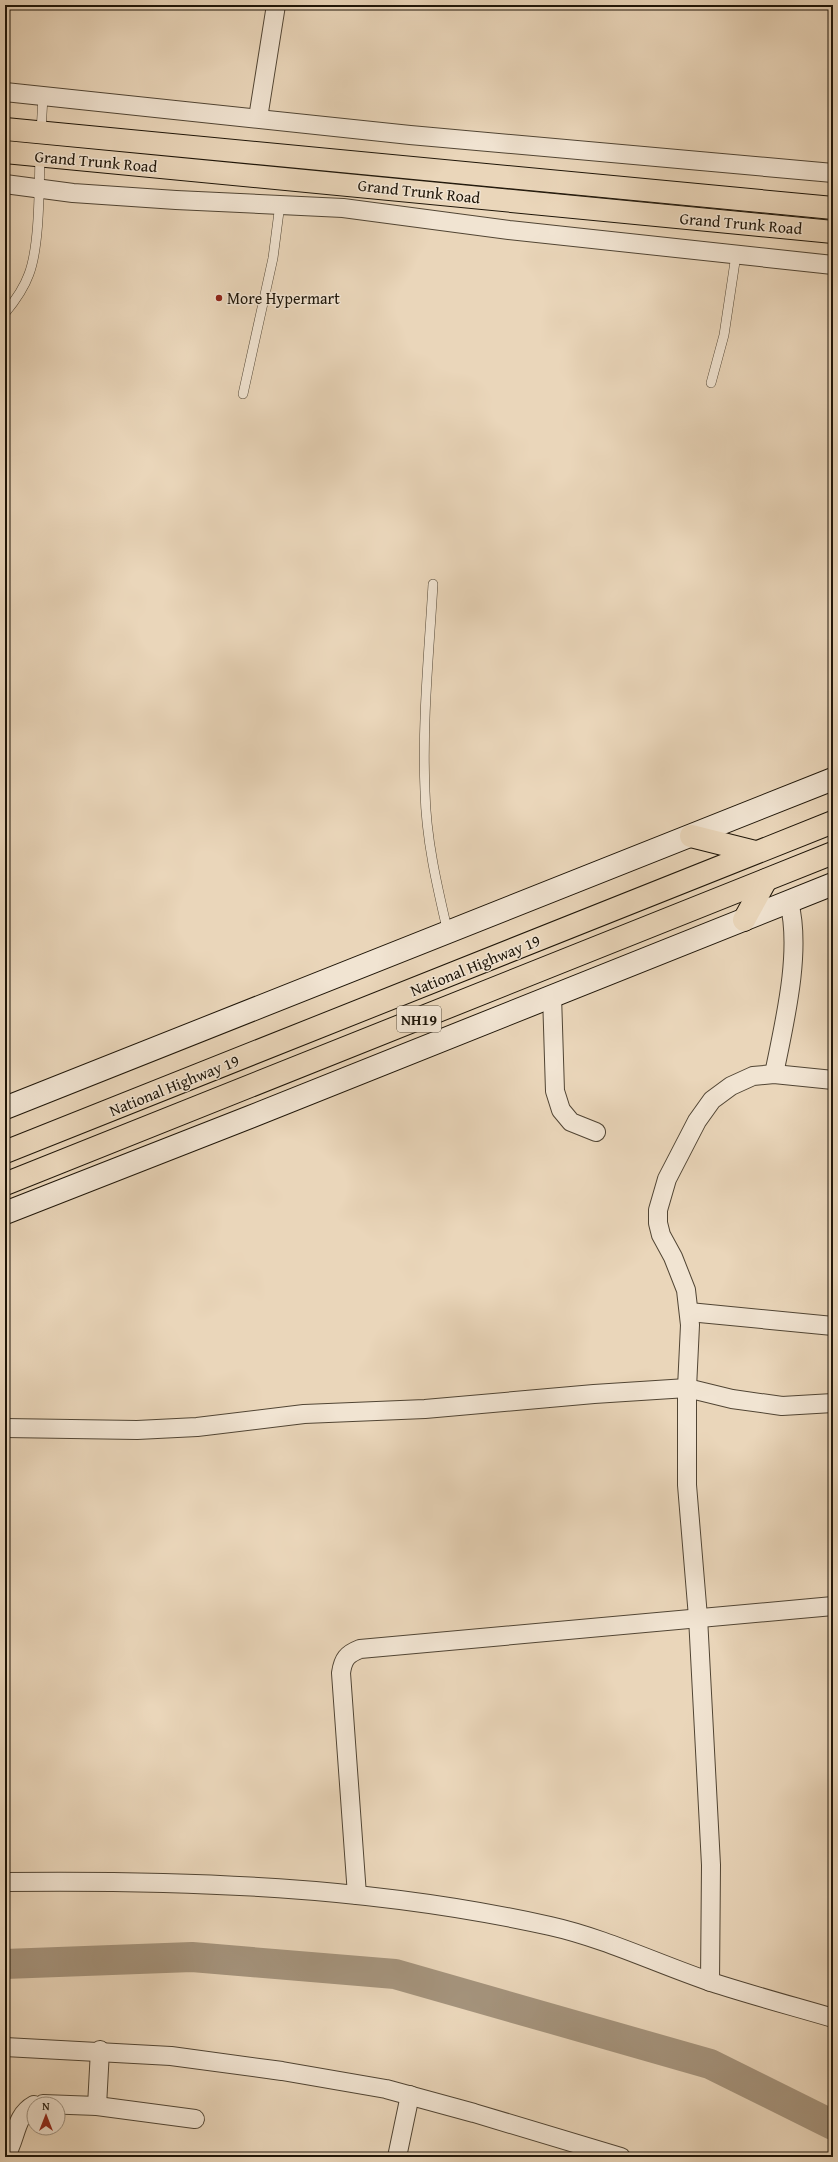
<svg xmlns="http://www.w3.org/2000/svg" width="838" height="2162" font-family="'Gentium Book Plus',serif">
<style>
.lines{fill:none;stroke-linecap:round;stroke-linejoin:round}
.river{stroke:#a5947d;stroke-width:30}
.lane-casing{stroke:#514534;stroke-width:10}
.street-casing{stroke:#514534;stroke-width:20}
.secondary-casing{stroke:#1e1508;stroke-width:24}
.highway-casing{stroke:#1e1508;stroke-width:24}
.lane{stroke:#f1e4d2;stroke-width:9}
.street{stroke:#f1e4d2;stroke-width:18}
.secondary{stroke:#f1e4d2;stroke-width:22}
.highway{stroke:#ead6ba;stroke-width:22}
.poi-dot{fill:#8f2418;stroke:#f1e4d2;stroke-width:1.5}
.labels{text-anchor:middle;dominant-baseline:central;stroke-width:3;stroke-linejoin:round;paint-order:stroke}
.shield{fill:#f1e4d2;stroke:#5d5345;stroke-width:1}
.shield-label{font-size:15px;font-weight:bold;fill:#1e1508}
.street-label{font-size:16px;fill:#1e1508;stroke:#f1e4d2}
.poi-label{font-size:16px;fill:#1e1508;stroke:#f1e4d2;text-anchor:start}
</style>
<rect width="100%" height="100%" fill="#ead6ba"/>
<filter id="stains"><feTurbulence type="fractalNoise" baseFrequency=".005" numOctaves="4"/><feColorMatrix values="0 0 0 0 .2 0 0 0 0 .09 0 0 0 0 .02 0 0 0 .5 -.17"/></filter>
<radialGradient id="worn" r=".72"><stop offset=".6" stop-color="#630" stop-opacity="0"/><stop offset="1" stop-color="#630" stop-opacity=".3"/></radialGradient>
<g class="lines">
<path class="river" d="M5,1964L192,1957L395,1974L710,2064L833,2125"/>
<g class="lane-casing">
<g id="lane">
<path d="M41,133L43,96"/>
<path d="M5,313C15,301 24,288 29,274C40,245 39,186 40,154"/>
<path d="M711,383L724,335L736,255"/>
<path d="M243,394L273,258L280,204"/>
<path d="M433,584C429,653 422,722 425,791C426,839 437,886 448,933"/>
</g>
</g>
<g class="street-casing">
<g id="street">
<path d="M5,92L410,135L833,173"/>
<path d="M258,118L276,5"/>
<path d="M5,184L73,193L176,200L343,208L509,230L833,265"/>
<path d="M552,995L555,1091L561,1110L571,1122L596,1132"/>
<path d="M774,1074C784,1024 802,952 789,902"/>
<path d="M689,1312L833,1326"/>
<path d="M5,1428L137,1430L197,1427L304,1414L425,1409L594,1394L687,1388L732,1399L782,1406L833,1403"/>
<path d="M5,1882C188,1880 371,1886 550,1926C604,1938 658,1964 711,1982C751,1995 792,2006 833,2018"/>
<path d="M357,1895L341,1673C343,1659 347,1654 360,1649L833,1606"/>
<path d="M710,1982L711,1865L698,1617L687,1485V1388L690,1325L686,1290L673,1257L661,1235L658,1223V1210L667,1179L697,1121L712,1100L731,1086L753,1076L774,1074L833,1080"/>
<path d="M5,2047L171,2056L282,2071L386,2089L474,2113L621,2157"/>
<path d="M43,2104L97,2106L195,2119"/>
<path d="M97,2106L100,2050"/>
<path d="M5,2157C17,2139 14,2116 34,2105"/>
<path d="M397,2157L410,2095"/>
</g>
</g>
<g class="secondary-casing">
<g id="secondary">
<path d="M5,1108L833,779"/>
<path d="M5,1213L250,1117L833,884"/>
</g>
</g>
<g class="highway-casing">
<g id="highway">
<path d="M5,129L833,208"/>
<path d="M5,152L833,232"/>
<path d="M691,836L755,852"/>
<path d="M744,920L766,880"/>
<path d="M5,1152L833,822"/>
<path d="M5,1184L833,853"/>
</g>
</g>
<use href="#lane" class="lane"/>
<use href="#street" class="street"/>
<use href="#secondary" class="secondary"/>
<use href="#highway" class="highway"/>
</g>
<circle class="poi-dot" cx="219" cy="298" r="4"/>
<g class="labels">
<rect class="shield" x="397" y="1006" width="44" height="26" rx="3"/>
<g class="shield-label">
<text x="419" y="1019">NH19</text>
</g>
<g class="street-label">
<text transform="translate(96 161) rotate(5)">Grand Trunk Road</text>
<text transform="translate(419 191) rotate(6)">Grand Trunk Road</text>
<text transform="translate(741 223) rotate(5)">Grand Trunk Road</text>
<text transform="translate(475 965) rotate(-22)">National Highway 19</text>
<text transform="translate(174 1085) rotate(-22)">National Highway 19</text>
</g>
<g class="poi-label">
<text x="227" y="298">More Hypermart</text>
</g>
</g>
<rect width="838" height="2162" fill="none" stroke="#ead6ba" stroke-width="20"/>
<rect x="6" y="6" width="826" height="2150" fill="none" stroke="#1e1508" stroke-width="2"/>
<rect x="10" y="10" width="818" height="2142" fill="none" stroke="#1e1508"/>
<g transform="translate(46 2116)"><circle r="19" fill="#f1e4d2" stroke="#9d9181"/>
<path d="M0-3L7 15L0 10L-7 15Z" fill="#8f2418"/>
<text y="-6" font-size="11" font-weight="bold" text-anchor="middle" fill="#1e1508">N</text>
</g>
<rect width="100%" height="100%" filter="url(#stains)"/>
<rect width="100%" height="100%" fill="url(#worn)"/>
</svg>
